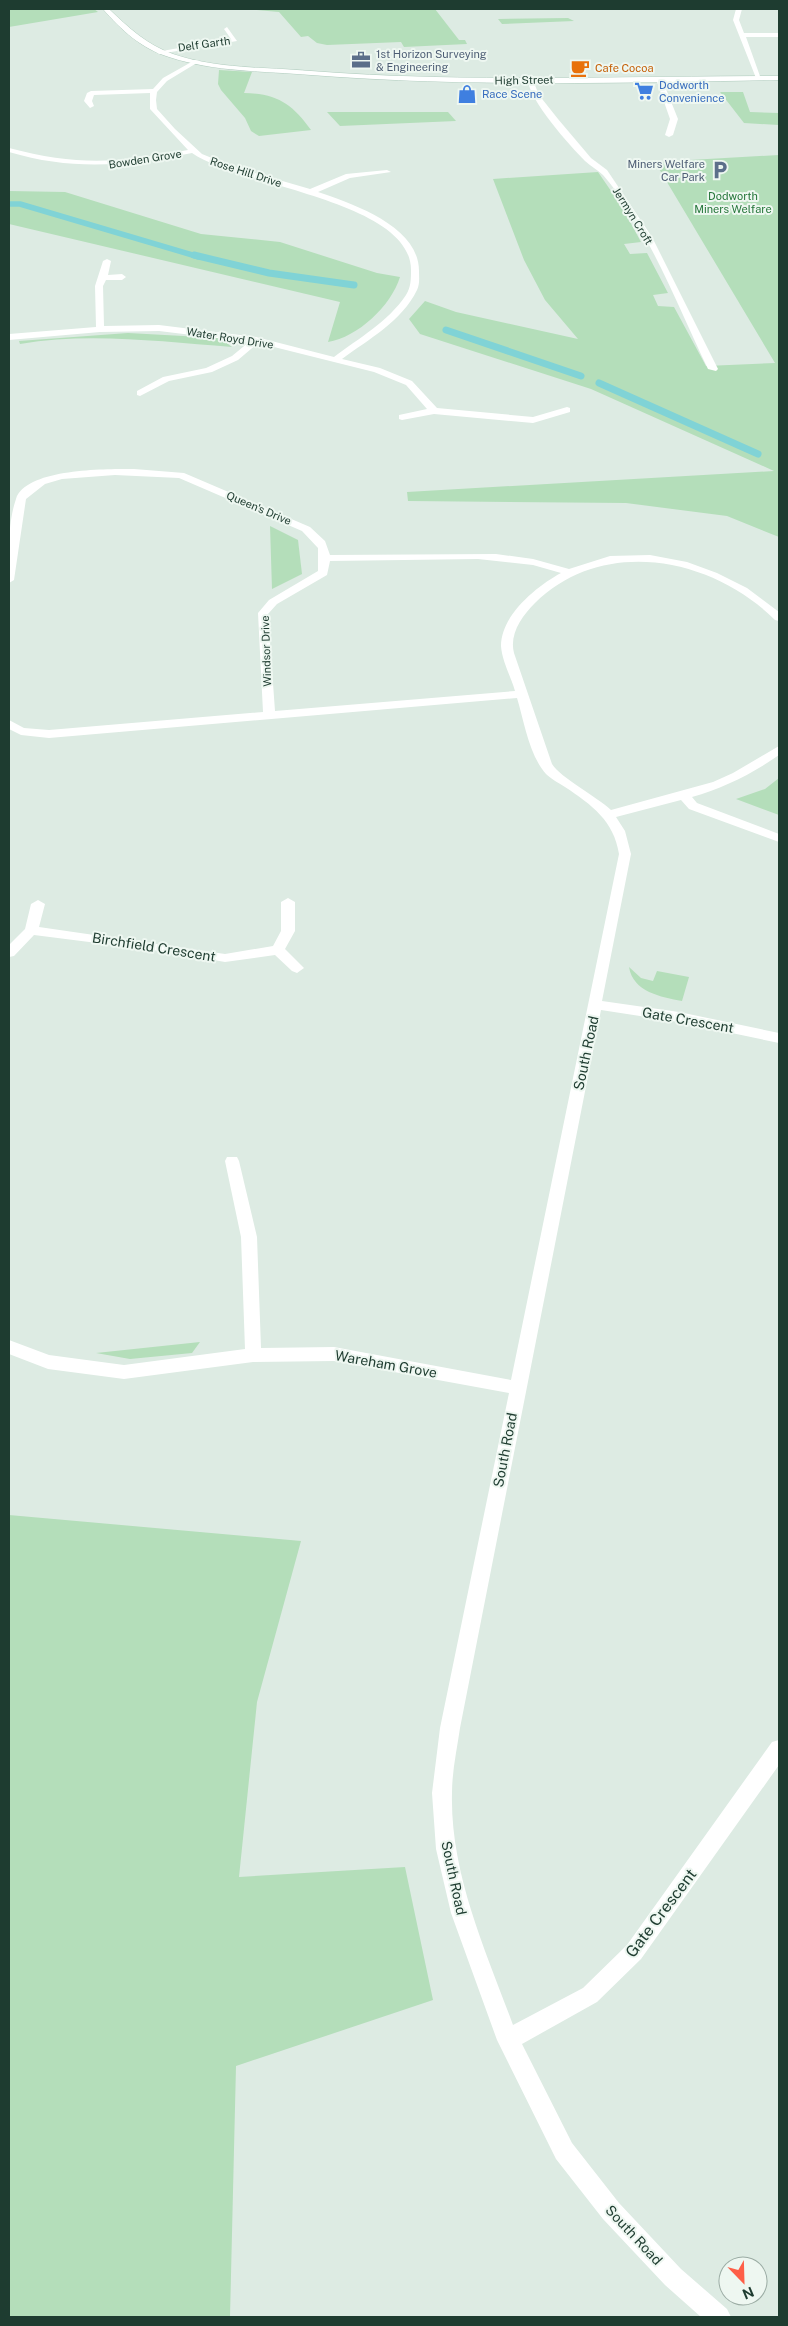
<svg xmlns="http://www.w3.org/2000/svg" width="788" height="2326" font-family="'Public Sans',sans-serif">
<style>
.green{fill:#b4deba}
.lines{fill:none;stroke-linecap:round;stroke-linejoin:round}
.stream-far1{stroke:#80d3d6;stroke-width:5.5}
.stream{stroke:#80d3d6;stroke-width:7}
.secondary-casing{stroke:#b0ccbe;stroke-width:1}
.minor{fill:#fff;fill-rule:evenodd}
.secondary{fill:#fff;fill-rule:evenodd}
.labels{text-anchor:middle;dominant-baseline:central;stroke-width:4;stroke-linejoin:round;paint-order:stroke}
.far-street-label{font-size:11px;fill:#1e3c30;stroke:#eef7f1}
.far-service-label{font-size:11px;fill:#4e5e75;stroke:#eef7f1;text-anchor:start}
.far-food-label{font-size:11px;fill:#c56008;stroke:#eef7f1;text-anchor:start}
.far-shop-label{font-size:11px;fill:#366cbe;stroke:#eef7f1;text-anchor:start}
.far-park-label{font-size:11px;fill:#25763a;stroke:#eef7f1}
.street-label{font-size:14px;fill:#1e3c30;stroke:#eef7f1}
.near-street-label{font-size:16px;fill:#1e3c30;stroke:#eef7f1}
</style>
<rect width="100%" height="100%" fill="#ddebe3"/>
<g class="green">
<path d="M9,9H94L98,12L9,27Z"/>
<path d="M245,9H435L459,40H465L467,44L404,47L401,42L327,45L317,43L308,36L301,37L279,12Z"/>
<path d="M568,18L574,21L502,24L498,19Z"/>
<path d="M219,70L252,72L244,93C278,94 292,104 311,130L259,136L251,131L245,118L221,90L218,84Z"/>
<path d="M720,92H743L750,112L779,113V125L744,123Z"/>
<path d="M327,112H448L456,121L340,126Z"/>
<path d="M779,155V537L727,516L626,503L408,501L407,492L774,471L591,389L420,334L409,319L425,301L456,312L578,339L545,300L524,260L493,179L598,172L622,207L641,242L624,244L630,254L647,253L668,293L653,295L658,306L674,307L706,366L775,363L655,162Z"/>
<path d="M9,191L65,192L201,234L280,242L377,273L400,277C391,306 358,337 328,342L340,302L9,224Z"/>
<path d="M128,333L220,338L232,347C162,342 90,332 20,344L19,341Z"/>
<path d="M270,526L298,540L302,574L272,589Z"/>
<path d="M779,778V815L736,799L765,789Z"/>
<path d="M629,967L641,978L653,981L657,971L689,977L682,1001C661,997 633,992 629,967Z"/>
<path d="M200,1342L192,1353L130,1359L96,1353Z"/>
<path d="M9,1515L301,1541L257,1702L239,1877L405,1867L433,2000L236,2066L230,2317H9Z"/>
</g>
<g class="lines">
<path class="stream-far1" d="M9,204H20L199,257"/>
<g class="stream">
<path d="M194,255L269,273L354,285"/>
<path d="M446,330L581,376"/>
<path d="M599,383L758,454"/>
</g>
<g class="secondary-casing">
<path id="secondary" d="M103,9H109C129,28 147,45 173,54C216,69 266,67 311,71C467,83 623,76 779,76V80C624,83 466,87 311,75C264,71 214,72 169,57C142,49 121,30 103,9Z"/>
</g>
<g class="minor">
<path d="M736,9H742L739,20L744,33H779V37H746L761,79L756,78L733,20Z"/>
<path d="M227,27L237,41L159,54L156,52L231,39L224,29Z"/>
<path d="M195,60L200,61L167,81L157,92L156,100L157,109L175,129L202,154L234,167L310,189L346,174L387,170L391,172L350,178L318,192C353,204 419,226 419,271C419,277 420,284 417,290C402,321 369,339 342,359L380,368L412,381L437,408L533,417L567,407L570,408V412L533,423L434,414L402,420L399,419V415L427,409L406,385L374,372L258,343L238,360L212,372L169,381L140,396L137,395V391L163,377L206,368L232,356L249,342L159,331L100,332L9,340V334L96,327L95,286L103,261L107,259L111,261L108,275L122,274L126,277L122,280H106L103,286L104,326L159,325L256,337L334,357C359,338 388,322 406,295C411,287 411,279 411,270C411,200 238,186 192,153C127,166 73,171 9,152V148C77,166 119,163 188,150L150,109V93L94,95L92,101L94,106L90,108L84,101L87,93L91,91L153,89L163,78Z"/>
<path d="M659,77L662,79L678,119L673,135L669,137L665,135L670,119L656,79Z"/>
<path d="M528,78H532L539,95L558,119L591,158L607,170L652,237L718,369L716,371L708,369C678,307 648,227 603,175C598,170 590,166 585,161C570,146 526,97 528,78Z"/>
<path d="M134,469L184,473L310,527L325,541L330,555L496,554L533,559L569,569L610,556L650,555L687,562L717,573L747,588L779,612V621L775,620C712,557 603,536 535,603C522,616 509,634 514,653L552,764C561,778 596,796 611,810L713,782L733,773L779,746V755C752,774 723,788 692,797L697,803L779,834V842L689,809L681,800L616,817L625,831L631,854L602,1001L679,1012L779,1033V1043L679,1022L601,1010L460,1728C457,1749 452,1771 452,1793C450,1874 486,1951 513,2025L583,1988L627,1945L772,1742L779,1740V1765L641,1959L597,2002L522,2044L572,2143L619,2203L681,2269L727,2309L731,2317H701L665,2285L603,2219L556,2159L497,2040L451,1913L436,1849L432,1793L440,1728L509,1393L334,1361L253,1362L124,1379L48,1369L9,1354V1340L49,1355L124,1365L245,1349L241,1237L225,1161L227,1157H237L239,1161L257,1237L261,1348L334,1347L511,1380L619,854C614,821 592,805 565,787C559,783 551,779 546,774C529,755 524,721 517,698L49,738L21,735L9,729V720L24,728L49,730L263,712L258,613L269,600L318,571V548L302,531L179,478L115,475L62,479L45,484L26,499L14,580L9,583C9,556 7,525 16,499C26,468 107,469 134,469ZM478,559L533,565L561,573C537,586 501,615 501,646C502,661 511,677 515,691L275,711L268,614L277,604L327,575L330,561Z"/>
<path d="M288,898L295,902V931L285,949L304,968L297,973L292,971L275,955L225,962L168,952L34,935L14,956L9,957V945L25,929L31,904L38,900L45,904L39,927L225,954L273,946L281,931V902Z"/>
</g>
<use href="#secondary" class="secondary"/>
</g>
<defs>
<g id="office-bare" transform="scale(1.5)"><path d="M-6-3h4V-5.5h4V-3h4V5H-6ZM-1-4.5V-3h2v-1.5ZM-6 0V1H6V0Z" fill="#5c6f8a" stroke="#eef7f1" stroke-width="2.5" paint-order="stroke"/></g>
<g id="cafe-bare" transform="scale(1.5)"><path d="M-5.5-4.5H6V0H3Q3 3.5 0 3.5H-2.5Q-5.5 3.5-5.5 0ZM3-3.2v2h1.7v-2ZM-6 4.5H4V6H-6Z" fill="#e8710a" stroke="#eef7f1" stroke-width="2.5" paint-order="stroke"/></g>
<g id="supermarket-bare" transform="scale(1.5)"><path d="M-6-5.5h2.5l.6 2H6L4.5 2H-2.5L-4.4-4H-6ZM-1.5 3.2a1.3 1.3 0 1 0 .1 0ZM3 3.2a1.3 1.3 0 1 0 .1 0Z" fill="#3f7fe0" stroke="#eef7f1" stroke-width="2.5" paint-order="stroke"/></g>
<g id="shop-bare" transform="scale(1.5)"><path d="M-5-2.5h2.3a2.7 3.5 0 0 1 5.4 0H5L5.5 6h-11ZM-1.5-2.5h3a1.5 2.3 0 0 0-3 0Z" fill="#3f7fe0" stroke="#eef7f1" stroke-width="2.5" paint-order="stroke"/></g>
<g id="parking-bare" transform="scale(1.5)"><path d="M-3.5-5.5H1a3.5 3.5 0 0 1 0 7H-1V5.5H-3.5ZM-1-3.4V-.6H.8a1.4 1.4 0 0 0 0-2.8Z" fill="#5c6f8a" stroke="#eef7f1" stroke-width="2.5" paint-order="stroke"/></g>
</defs>
<g fill-rule="evenodd">
<use href="#office-bare" x="361" y="60"/>
<use href="#cafe-bare" x="580" y="68"/>
<use href="#supermarket-bare" x="644" y="91"/>
<use href="#shop-bare" x="467" y="94"/>
<use href="#parking-bare" x="720" y="170"/>
</g>
<g class="labels">
<g class="far-street-label">
<text transform="translate(204 44) rotate(-8)">Delf Garth</text>
<text transform="translate(524 80) rotate(-1)">High Street</text>
<text transform="translate(145 159) rotate(-9)">Bowden Grove</text>
<text transform="translate(246 172) rotate(18)">Rose Hill Drive</text>
<text transform="translate(633 216) rotate(58)">Jermyn Croft</text>
<text transform="translate(230 338) rotate(9)">Water Royd Drive</text>
<text transform="translate(259 508) rotate(23)">Queen's Drive</text>
<text transform="translate(266 651) rotate(-92)">Windsor Drive</text>
</g>
<g class="far-service-label">
<text x="376" y="54">1st Horizon Surveying<tspan x="376" dy="13">&amp; Engineering</tspan></text>
<text x="705" y="164" text-anchor="end">Miners Welfare<tspan x="705" dy="13">Car Park</tspan></text>
</g>
<g class="far-food-label">
<text x="595" y="68">Cafe Cocoa</text>
</g>
<g class="far-shop-label">
<text x="659" y="85">Dodworth<tspan x="659" dy="13">Convenience</tspan></text>
<text x="482" y="94">Race Scene</text>
</g>
<g class="far-park-label">
<text x="733" y="196">Dodworth<tspan x="733" dy="13">Miners Welfare</tspan></text>
</g>
<g class="street-label">
<text transform="translate(154 947) rotate(9)">Birchfield Crescent</text>
<text transform="translate(688 1020) rotate(10)">Gate Crescent</text>
<text transform="translate(586 1053) rotate(-78)">South Road</text>
<text transform="translate(386 1364) rotate(10)">Wareham Grove</text>
<text transform="translate(505 1450) rotate(-79)">South Road</text>
<text transform="translate(454 1878) rotate(78)">South Road</text>
<text transform="translate(634 2235) rotate(47)">South Road</text>
</g>
<g class="near-street-label">
<text transform="translate(661 1913) rotate(-53)">Gate Crescent</text>
</g>
</g>
<rect width="788" height="2326" fill="none" stroke="#1e3c30" stroke-width="20"/>
<g transform="translate(743 2281) rotate(157)"><circle r="24" fill="#eef7f1" stroke="#9baca4"/>
<path d="M0-4L9 19L0 12L-9 19Z" fill="#fe5f48"/>
<text y="-8" font-size="14" font-weight="bold" text-anchor="middle" fill="#1e3c30">N</text>
</g>
</svg>
